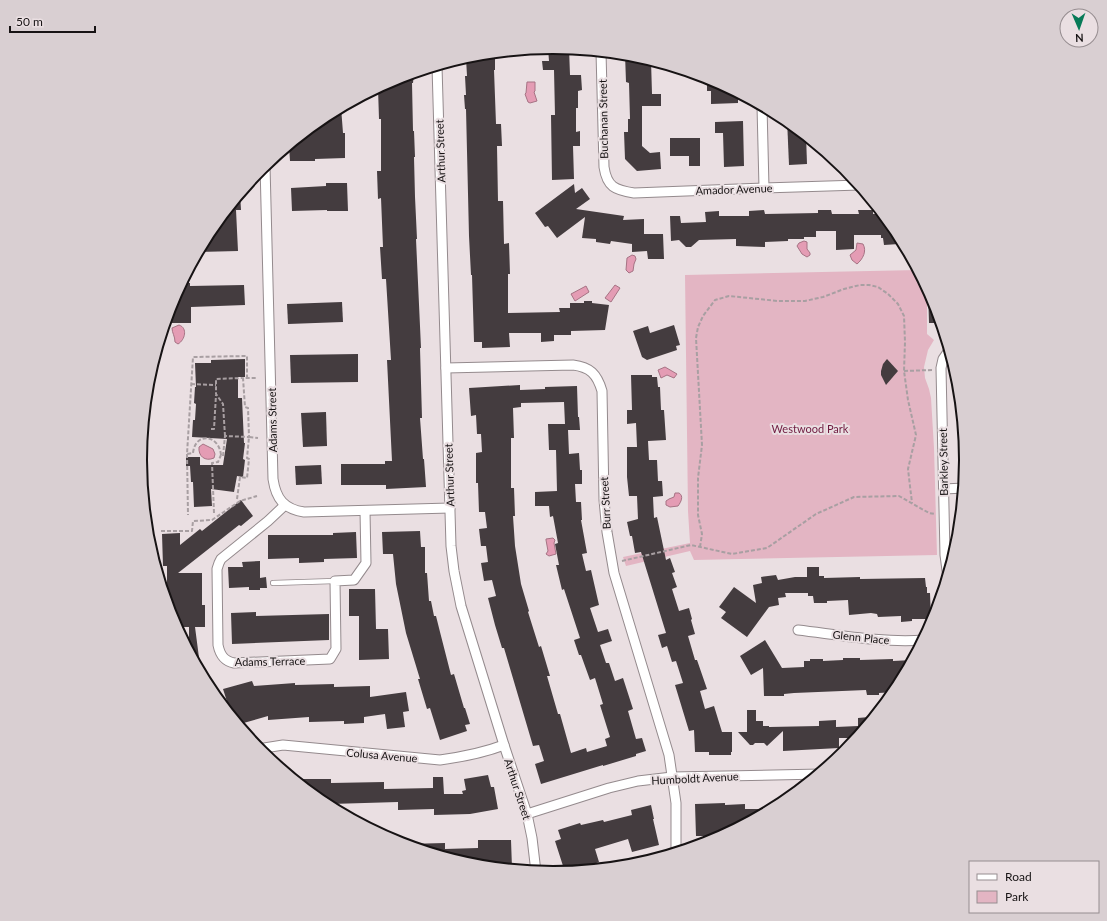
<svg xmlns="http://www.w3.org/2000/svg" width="1107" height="921" font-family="Lato,sans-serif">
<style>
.green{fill:#e3b5c3}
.water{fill:#e49cb4;stroke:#a67384}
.building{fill:#443c3f;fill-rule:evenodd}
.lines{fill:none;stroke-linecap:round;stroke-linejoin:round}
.service-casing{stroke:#948a8d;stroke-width:6}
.minor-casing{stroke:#948a8d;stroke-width:11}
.path{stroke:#a89fa2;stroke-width:2;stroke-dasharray:4 2;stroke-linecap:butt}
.service{stroke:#fff;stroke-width:4.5}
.minor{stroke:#fff;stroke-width:9}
.labels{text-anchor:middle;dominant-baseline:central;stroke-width:4;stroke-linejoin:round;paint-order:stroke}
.street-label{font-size:11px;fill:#171314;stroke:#eadfe2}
.park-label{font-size:11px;fill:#6f1b40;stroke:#eadfe2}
.rim{fill:none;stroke:#171314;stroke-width:2}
</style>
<rect width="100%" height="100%" fill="#eadfe2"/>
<path class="green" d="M918,270L927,287V334L934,340L928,350L924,367L925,378L929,389L931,398L934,448L937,555L694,560L690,551L626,566L623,557L690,543L688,511L685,275Z"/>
<g class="water">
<path d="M527,82H535V91L534,92L537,101L530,103L528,102L525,94L526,93Z"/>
<path d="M804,241L807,242V249L810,253V255L807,257L802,254L797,246L799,243Z"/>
<path d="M857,243L863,244C867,251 863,259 857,264L852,260L850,255L856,250Z"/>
<path d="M632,255L635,256L636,259L634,264L633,271L629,273L626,270L627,258Z"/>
<path d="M615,285L620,288L611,302L605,298Z"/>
<path d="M586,286L589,292L575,301L571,294Z"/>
<path d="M179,325C188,328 185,340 178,344L175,342C175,336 172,333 172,328Z"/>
<path d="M665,367L677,374L674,378L667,375L661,378L658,370Z"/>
<path d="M203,444L213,449L215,454L214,458C205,462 198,456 199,447Z"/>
<path d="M675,493H679C684,496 681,502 678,506L670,507L666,505V501L669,499L674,497Z"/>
<path d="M553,538L555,540L554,543L556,554L549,556L546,554L548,551L546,540V539Z"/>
</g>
<g class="building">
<path d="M554,47L569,48L570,75H581L582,90L578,91V108H576V132L580,131V146H573L574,179L552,180L551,115H555L554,70H543L542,61H549L548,48Z"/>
<path d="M495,53V70H494L496,124H501L502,146H497L498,201H503L504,244L509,243L510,274H508V313L560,312L559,308H570V303H584V301H592V303L609,305L605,330L571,331V335H554V341L541,342V333H509L510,347L482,348V342H474L472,275H471L469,236L466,109H465L464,95H466L465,76H467L466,58H479V54Z"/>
<path d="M625,54L634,55L651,60L652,94H661V106H642V146L650,153L660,152L661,169L637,171L625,159L624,132H628V119H630L629,83L626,82Z"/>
<path d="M414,73L413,83H412L413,131H414L415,157H414L415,197L417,239H416L421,348H420L422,418H420L423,459H424L426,487L386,489V485H341V464H385V461H392L387,360H391L386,279H382L380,247H383L381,198L378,199L377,171H381V119H379L378,88L395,78Z"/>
<path d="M707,77L712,79L738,92V103L711,104V91H707Z"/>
<path d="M341,107L343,133H345V158L315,159V161H290L289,145L324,117Z"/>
<path d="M787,119L806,135L807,164L789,165Z"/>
<path d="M743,121L744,166L724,167L723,133H715V122Z"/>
<path d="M670,138H700V166H689V156H670Z"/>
<path d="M326,183H347L348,211H327V210L292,211L291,188L326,186Z"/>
<path d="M574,184L575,193L582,188L590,199L576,209L624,216L623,220L644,219V234H663L664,259H648L647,251L632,252V244L611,241L610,244L596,242V239L582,238L585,217L557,238L548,226L545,227L535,213Z"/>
<path d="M240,193L241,210H236L238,251L198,252L210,231Z"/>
<path d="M764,210L765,214L818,213V210H831L832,214H859L858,210H873V214H883L897,231L902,240H899V244L884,245L883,238H881V235H854V249L836,250V231H816V237H804V239H788V241L765,242V247L736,246V239L699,240L691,247H686L679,240L671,241L670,216H680L681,223L706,222L705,212L719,211V216H749V211Z"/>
<path d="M188,271L189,283H190V286L244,285L245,305L191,307V323H170V308L172,302Z"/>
<path d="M928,289L936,302L942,323H929Z"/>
<path d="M342,302L343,322L288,324L287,304Z"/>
<path d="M674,325L680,345L676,346L677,350L647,360L642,357L633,331L648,326L650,333Z"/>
<path d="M358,354V382L291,383L290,355Z"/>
<path d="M245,359V377H238V398H242L244,443H245L243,459L245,460L243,477L237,476L234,492L211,489L212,506L194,507L193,482H191L190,466H186V457H200V465H223L227,439L192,437L193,420H195L196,404L194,403L195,387H196L195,363H211V360Z"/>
<path d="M887,359L898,371L886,385L881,375V371L883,364Z"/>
<path d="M631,375H652V377H657L658,387H660L661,410H664L666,440L648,441L649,460H657L658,481H662L663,496L653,497L654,518L657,517L666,560L670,558L675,572L672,573L677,587L672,589L679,611L689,608L692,619L691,620L695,634L688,636L695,660H697L707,689L700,691L705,709L714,706L722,732H732V752H731V755H709V752H695L694,730L689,731L675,685L683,683L676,661L672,662L667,646L662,648L658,635L666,633L641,552L635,553L632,536H630L627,522L638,519L637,496H629L627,477V447H637L636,423L627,424V410H632Z"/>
<path d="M520,385V390L545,389V387L577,386L578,417H579L580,430H568L569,454L579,453L580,470H582V484H575L576,502H581L582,520H581L587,553L582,554L586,571L591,570L599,605L590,608L598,632L608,629L612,641L600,645L606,663H609L615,681L623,678L633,709L628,711L636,739L642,738L646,751L636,754V756L603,766V765L541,784L535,764L544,761L539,745L533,746L504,648H502L495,625L488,598L496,596L492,580L484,581L481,563L488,562L486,546H481L479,529L487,528L485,512H479L478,483H476V453L482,452L481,434H477L476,415L471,416L469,388ZM564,402L565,424H548L549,450H556L557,491L535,492V506H549L550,517L553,516L558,543L555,544L559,565H556L562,590L564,589L580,638L574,640L579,655H581L590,680L595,678L603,704L600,705L610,737L605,739L607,746L587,752L586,748L571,753L560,714H558L547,676H550L541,646L539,647L528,612L529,611L521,584L515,546L513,516H515L514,488H511V438H514L513,408L521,407V403Z"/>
<path d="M326,412L327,446L303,447L301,413Z"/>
<path d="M321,465L322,484L296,485L295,466Z"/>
<path d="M241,500L253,516L241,526L239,525L178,573H202V605H205V627H195L201,673L189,651V627H176L169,612V595L167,594V566H163L162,534L180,533V545L200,529L202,531Z"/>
<path d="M420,531L421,547H425V573H427L429,601H431L434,616H436L440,632L451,675L454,674L464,708H465L470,724L465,725L467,731L440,740L430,708L427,709L418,679H420L406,633L396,584L393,554H383L382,532Z"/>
<path d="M356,532L357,558L324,559V562L299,563V558L268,559V535H333V533Z"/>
<path d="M260,561V578L266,577L267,588H260V590H249V587L229,588L228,567H243L242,562Z"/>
<path d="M807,567H819V576H824V578L860,577V579L925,578L926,587H927V593H930L931,619H912V621L901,622V616L878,617L877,614L871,613L849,615L848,600L827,601V603H814L813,596H808V593H785L786,597L778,598L779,605L769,607L747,637L721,618L726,612L719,607L734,587L756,603L753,585L762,583L761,577L776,575L778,580L795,577H807Z"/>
<path d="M349,589H375L376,629H388L389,659L359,660V616H349Z"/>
<path d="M256,612V616L329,614V640L232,644L231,613Z"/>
<path d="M765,640L782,668L804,667V661H810V659H823V661L843,660V658H860V660L893,659V661L913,660L895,692L879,693V695H867L866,690L794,693L784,694V696H764L763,668L751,675L740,656Z"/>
<path d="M252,681L254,686L295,683V685L334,684V687L370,686V697L406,692L409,711L403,712L405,727L387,729L385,714L364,717V723L344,724V721L309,722V717L268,720V716L240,724L237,716L232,717L223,689Z"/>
<path d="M747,710H756V721H763V726H769V727L819,726V721L836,720V727L858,726V718L869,717L870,724L858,738H839V748L783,751V731L767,746L764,743H755L753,745H750L738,732H747Z"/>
<path d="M488,775L491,787H494L498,809L470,814L434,815V809L398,810V802L331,804V808L324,804L293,779H331V783L384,782V789L433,788V777H443L444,794H463L462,791L466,790L464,779Z"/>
<path d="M725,803V805L745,804V809H775L725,836H696L695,804Z"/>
<path d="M651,805L654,819H653L659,845L632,852L628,839L595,849L599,862L582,868L580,864L564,869L555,841L561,839L558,830L580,823L581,825L603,820L604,822L632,815L631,810Z"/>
<path d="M478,840H511L512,868H507V869L473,866L406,846V844L445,843V849L478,848Z"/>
</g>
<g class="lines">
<g class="service-casing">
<path id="service" d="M273,583L335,581"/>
</g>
<g class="minor-casing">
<g id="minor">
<path d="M601,52L604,167C607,187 615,190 634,193L764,188L860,185"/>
<path d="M437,66L451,546L454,571L461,606L504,745L527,814L532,838L536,872"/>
<path d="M762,106L764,188"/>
<path d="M265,165L273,479C276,499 284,509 304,512L450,508"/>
<path d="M446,368L573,365C590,367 597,374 602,391L604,500L607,532L614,573L669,755L676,803V853"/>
<path d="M944,489L964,488"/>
<path d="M285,505L268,521L221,559L219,563L217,569L218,645C220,655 224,661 234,663L330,659L336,649L335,581L354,580L366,563L365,511"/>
<path d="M948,578L945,555L941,368L943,359L950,349"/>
<path d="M798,630C840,635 882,643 924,640"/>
<path d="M258,749L283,745L440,760C462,757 483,753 504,745"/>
<path d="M527,814L609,788L638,781L672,777L821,774"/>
</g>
</g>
<g class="path">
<path d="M904,371L932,370"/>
<path d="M191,384L216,385"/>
<path d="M211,429H214L216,395"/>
<path d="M225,436L223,404L216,394V379L242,378"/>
<path d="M187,454L188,515"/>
<path d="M221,455C219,434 195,432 193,453L187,454L193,357L247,356V378"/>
<path d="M237,499L240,477L247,478L249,459L247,458L249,437L258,438"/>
<path d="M214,513L212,463L218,462L221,455L223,456L225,436L249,437L248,408L245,407L243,378H256"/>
<path d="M161,531H192L193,521L212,520L240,501L257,496"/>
<path d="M700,547L702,534L698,515V478L702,445L696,338L698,327L703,316L715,300L729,296L778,301H805L823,297L844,289L860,285H869L878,287L888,294L898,304L904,316L905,342L904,371L908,400L916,435L908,469L912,503"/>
<path d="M622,561L691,545L732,554L767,548L816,514L854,497L899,496L929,513L935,514"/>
</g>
<use href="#service" class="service"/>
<use href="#minor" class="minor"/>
</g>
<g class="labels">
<g class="street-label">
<text transform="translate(603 119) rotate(-91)">Buchanan Street</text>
<text transform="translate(440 151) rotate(-92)">Arthur Street</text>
<text transform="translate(734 189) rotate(-2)">Amador Avenue</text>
<text transform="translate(272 420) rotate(-91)">Adams Street</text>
<text transform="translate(943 462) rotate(-91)">Barkley Street</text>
<text transform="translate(449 475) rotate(-92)">Arthur Street</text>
<text transform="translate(605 503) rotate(-93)">Burr Street</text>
<text transform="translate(861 637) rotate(6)">Glenn Place</text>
<text transform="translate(270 661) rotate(-1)">Adams Terrace</text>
<text transform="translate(382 755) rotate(5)">Colusa Avenue</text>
<text transform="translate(695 778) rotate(-3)">Humboldt Avenue</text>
<text transform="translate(518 789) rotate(72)">Arthur Street</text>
</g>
<g class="park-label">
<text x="810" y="428">Westwood Park</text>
</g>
</g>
<path d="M0 0H1107V921H0ZM147 460a406 406 0 1 1 812 0a406 406 0 1 1-812 0Z" fill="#d9cfd2" fill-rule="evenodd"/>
<path class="rim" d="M147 460a406 406 0 1 1 812 0a406 406 0 1 1-812 0Z"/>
<rect x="969" y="861" width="130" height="52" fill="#eadfe2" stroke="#968d90"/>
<rect x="977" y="874" width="20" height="6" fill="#ffffff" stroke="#968d90"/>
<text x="1005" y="881" font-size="12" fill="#171314">Road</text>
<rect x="977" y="891" width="20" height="12" fill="#e3b5c3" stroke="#968d90"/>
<text x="1005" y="901" font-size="12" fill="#171314">Park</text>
<g transform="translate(1079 28) rotate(178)"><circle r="19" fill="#eadfe2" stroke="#968d90"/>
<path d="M0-3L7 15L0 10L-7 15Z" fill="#087b58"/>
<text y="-6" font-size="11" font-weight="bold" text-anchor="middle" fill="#171314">N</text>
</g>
<path d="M10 26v6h85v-6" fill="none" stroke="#171314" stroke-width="2"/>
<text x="16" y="26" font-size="12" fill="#171314" stroke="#eadfe2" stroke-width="3" paint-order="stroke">50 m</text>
</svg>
